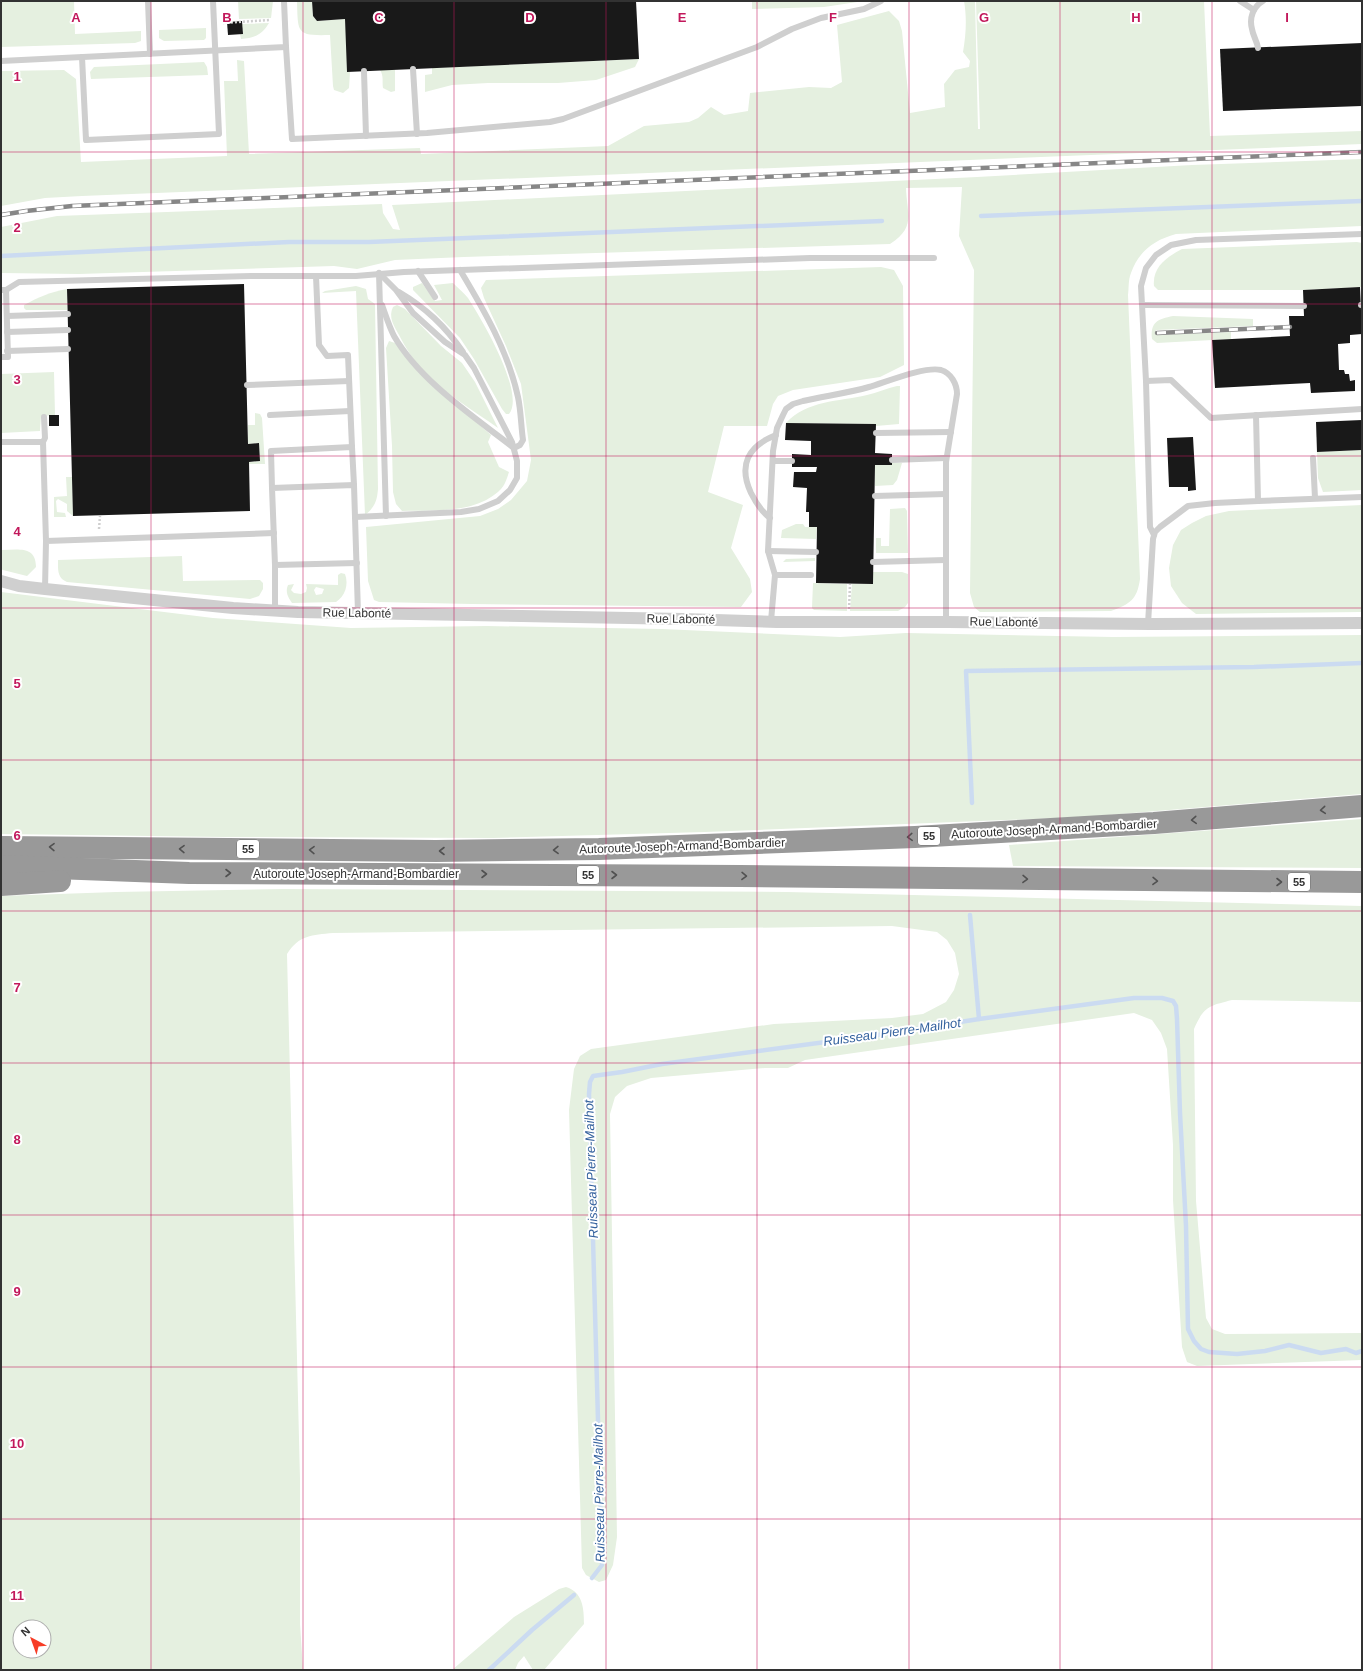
<svg xmlns="http://www.w3.org/2000/svg" width="1363" height="1671" font-family="Arial,sans-serif">
<style>
.green{fill:#e5f0e0;fill-rule:evenodd}
.lines{fill:none;stroke-linecap:round;stroke-linejoin:round}
.stream{stroke:#cbdbf1;stroke-width:4.5}
.building{fill:#191919}
.path{stroke:#cfcfcf;stroke-width:2.5;stroke-dasharray:2 2;stroke-linecap:butt}
.lane{stroke:#cfcfcf;stroke-width:6}
.street{stroke:#cfcfcf;stroke-width:12}
.highway{stroke:#999;stroke-width:22}
.rail-casing{stroke:#878787;stroke-width:4.5}
.rail{stroke:#fff;stroke-width:3;stroke-dasharray:9;stroke-linecap:butt}
.oneway{stroke:#515151}
.grid{fill:none;stroke:#c2185b;stroke-width:1;stroke-opacity:0.55}
.labels{text-anchor:middle;dominant-baseline:central;stroke-width:4;stroke-linejoin:round;paint-order:stroke}
.shield{fill:#fff;stroke:#707070;stroke-width:1}
.shield-label{font-size:11px;font-weight:bold;fill:#323232}
.street-label{font-size:12px;fill:#323232;stroke:#fff}
.water-label{font-size:13px;font-style:italic;fill:#36639f;stroke:#fff}
.grid-label{font-size:13px;text-anchor:middle;font-weight:bold;fill:#c2185b;stroke:#fff;stroke-width:4;stroke-linejoin:round;paint-order:stroke}
</style>
<rect width="100%" height="100%" fill="#fff"/>
<g class="green">
<path d="M1,1H74L75,34L141,31V41L135,43L1,47Z"/>
<path d="M238,1H273L271,18L239,19Z"/>
<path d="M297,1H312L313,16L317,21L345,19L350,72L349,88L343,93L334,90L333,86L330,35C296,36 298,33 297,1Z"/>
<path d="M752,1H864L824,7L752,9Z"/>
<path d="M964,1H975L978,129H980L976,1H1204L1210,136L1362,131V144L82,196L45,198L1,206V71L64,70L76,79L81,162L227,156L224,81H238L237,60L244,61L249,154L420,148L421,154L608,146L644,126L689,122L698,118L711,107L724,115L748,111L750,93L809,87L831,88L842,82L837,25L889,11L899,21L902,31L910,113L945,107L944,84L955,70L969,67L970,61L963,52C966,35 967,18 964,1Z"/>
<path d="M269,23C262,35 254,38 241,39L240,34H243L242,24Z"/>
<path d="M206,28V38L204,40L164,41L159,38V30Z"/>
<path d="M639,59L635,67L596,80L558,83H488L452,85L425,92V75L432,74V68Z"/>
<path d="M204,62L207,67L208,75L91,79L90,72L94,67Z"/>
<path d="M380,70H395V91L391,92L383,88C382,82 384,76 380,70Z"/>
<path d="M1362,159V226L1176,234C1154,240 1139,251 1131,273C1128,280 1129,289 1128,295L1140,579C1137,600 1130,604 1111,611L980,612L974,607L970,593L974,270L959,236L962,187L906,188C907,215 916,227 890,244L464,257L395,260L357,269L334,266L79,274L1,273V227L57,216L382,204L383,213L393,229L400,230L392,205L977,177L1192,165Z"/>
<path d="M1357,242L1362,243V287L1303,290H1158L1154,286C1152,267 1167,257 1182,249Z"/>
<path d="M881,267L894,270L903,286L904,365L880,377L793,390L778,396L773,404L767,426H724L708,492L743,505L731,548L750,579L752,592L741,607L472,604L379,602L374,600L368,581L366,527L480,516L498,509L511,500L527,481L531,460L521,384L506,346L484,298L481,288L486,280Z"/>
<path d="M422,283L435,301L442,300L434,285L453,283C458,288 464,293 468,298C481,318 526,394 509,414H506L502,409L474,359L460,338L413,290V287Z"/>
<path d="M356,286L366,289L368,299L375,304L378,489C377,501 375,507 365,515L356,291L322,293L325,291Z"/>
<path d="M67,289V310H26L24,308V305C39,297 50,292 67,289Z"/>
<path d="M397,305L405,309L441,346L462,363L475,382L498,428C474,411 446,394 425,373C414,362 406,348 399,335C394,326 388,317 393,307Z"/>
<path d="M1173,316L1253,319V326L1156,330V335L1231,332V339L1157,343L1152,339C1150,322 1158,319 1173,316Z"/>
<path d="M389,341L395,343L420,373L491,435L488,442L499,467L509,472C507,478 505,485 501,489C477,514 434,510 402,511L396,504L393,492L392,446L386,348Z"/>
<path d="M54,372L55,415L41,416L40,431L1,433V374Z"/>
<path d="M897,386H900L899,424L876,426V424L786,423C807,400 838,402 867,395C877,393 887,388 897,386Z"/>
<path d="M255,413L260,414L262,418L265,464H249V462L260,461L259,443L248,444V425H255Z"/>
<path d="M1362,450V490L1323,492L1318,478L1317,452Z"/>
<path d="M892,463H902L897,480L893,485L875,486V465H892Z"/>
<path d="M66,477H72L73,516L67,511V504L58,499L56,501L57,512L65,513L66,517H54V497L67,496Z"/>
<path d="M1362,505V612L1196,614L1182,603L1171,586L1169,568L1173,545L1181,530L1192,523L1206,516L1229,511Z"/>
<path d="M905,508L907,511L908,553H876V538H881V546H889L890,509Z"/>
<path d="M796,524H803L805,527H817L816,539L781,538L782,530Z"/>
<path d="M1,550C17,550 36,545 36,567L27,576L3,570L1,569Z"/>
<path d="M182,556L183,581L260,580L263,583V589L259,596L250,599L67,582C57,578 58,569 58,560Z"/>
<path d="M815,558V561L783,562L786,559Z"/>
<path d="M873,572H902L908,574V603L905,607L898,611H850L852,584H873Z"/>
<path d="M341,573L345,574C349,585 345,596 336,602L292,603C288,597 285,592 288,585L294,584L291,590L294,593L301,594L306,592L307,588L306,584L338,585V575ZM316,587L324,589L322,594L316,595L314,590Z"/>
<path d="M813,583L847,584V611L814,610L812,608Z"/>
<path d="M1,592L213,618L351,628L487,626L662,629L840,637L906,633L1113,637L1362,635V794L1084,817L705,832L493,838L225,837L1,834Z"/>
<path d="M1362,819V868L1013,866L1009,845Z"/>
<path d="M283,889L787,892L1362,906V1002L1232,1000C1209,1006 1204,1006 1194,1029L1196,1201L1206,1318L1212,1329L1225,1334L1362,1333V1360L1197,1366L1187,1362L1182,1347L1173,1200V1145L1167,1049L1161,1033L1152,1020L1134,1013L805,1060L788,1068H765L651,1078L627,1086L615,1097L610,1114L617,1537L613,1565L606,1580L599,1582L586,1575L582,1568L569,1110L574,1069L580,1056L591,1049L774,1024L892,1018L923,1014L946,1002L954,990L959,974L955,953L947,940L937,932L892,926L333,933C312,935 299,935 287,954L300,1479V1624L303,1670H1V896L116,892ZM20,1627H44V1651H20Z"/>
<path d="M566,1587C583,1592 584,1609 584,1624L544,1670H533L524,1656L518,1663L515,1670H452L514,1617L559,1589Z"/>
</g>
<g class="lines">
<g class="stream">
<path d="M981,216L1362,201"/>
<path d="M1,256L289,242H369L882,221"/>
<path d="M972,803L966,671L1254,667L1362,663"/>
<path d="M970,915L979,1019"/>
<path d="M592,1578L602,1565L589,1094L590,1082L593,1076L622,1072L662,1064L878,1035L979,1019L1134,998H1162L1173,1001L1176,1006L1177,1019L1180,1113L1186,1226L1188,1329L1194,1341L1201,1349L1209,1352L1237,1354L1265,1351L1289,1345L1321,1353L1346,1349L1356,1353L1362,1351"/>
<path d="M489,1670L532,1630L574,1595"/>
</g>
</g>
<g class="building">
<path d="M312,1H636L639,59L347,72L345,19L317,21L313,16Z"/>
<path d="M242,21L243,34L228,35L227,22Z"/>
<path d="M1362,43V106L1223,111L1220,49Z"/>
<path d="M244,284L248,444L259,443L260,461L249,462L250,511L73,516L67,289Z"/>
<path d="M1360,287L1362,334L1350,335V343L1338,344L1339,370H1344L1345,374H1349L1350,381L1355,380V391L1311,393L1310,383L1215,388L1212,340L1290,336L1289,316H1304L1303,290Z"/>
<rect x="49" y="415" width="10" height="11"/>
<path d="M1362,420V450L1317,452L1316,422Z"/>
<path d="M786,423L876,424L875,453L892,454V465H875L873,584L816,583L817,527H809V512H806L807,488L793,487L794,472H816L817,467H792V454L811,455V441L785,440Z"/>
<path d="M1193,437L1196,490L1188,491V487H1169L1167,438Z"/>
</g>
<g class="lines">
<g class="path">
<path d="M223,23L270,20"/>
<path d="M99,529L100,516"/>
<path d="M849,609L850,584"/>
</g>
<g class="lane">
<path d="M148,1L150,54"/>
<path d="M1240,1L1254,10"/>
<path d="M286,47L292,139L427,133L550,122L563,119L757,47L792,29L821,18L864,9L881,1"/>
<path d="M1258,48C1257,41 1253,36 1252,29C1249,18 1253,7 1263,1"/>
<path d="M82,57L86,140L219,134L213,1"/>
<path d="M1,61L286,47L284,1"/>
<path d="M413,69L417,134"/>
<path d="M364,71L366,136"/>
<path d="M460,270C484,310 508,351 518,397C521,411 521,426 523,440L520,445L514,448"/>
<path d="M418,271L435,297"/>
<path d="M379,273L386,516"/>
<path d="M316,276L319,345L327,356L348,355L352,447"/>
<path d="M1,290H6L8,357H1"/>
<path d="M6,290L19,282L251,276H356L404,272L810,258H934"/>
<path d="M399,292C426,308 445,326 463,352"/>
<path d="M382,305C386,316 389,326 394,336C420,381 473,416 514,448"/>
<path d="M1143,305L1304,306"/>
<path d="M1361,305H1362"/>
<path d="M7,316L68,314"/>
<path d="M7,332L68,330"/>
<path d="M7,351L68,349"/>
<path d="M1146,381L1171,380L1211,418L1362,409"/>
<path d="M247,385L349,381"/>
<path d="M270,415L350,411"/>
<path d="M876,433L951,432"/>
<path d="M1,442H43L46,541"/>
<path d="M43,442L45,438L44,417"/>
<path d="M1313,458L1315,498"/>
<path d="M892,460L946,458"/>
<path d="M773,461H792"/>
<path d="M272,488L271,451L352,447L354,485"/>
<path d="M875,496L946,494"/>
<path d="M1258,501L1362,497"/>
<path d="M355,517L461,512L479,509L498,501L510,490L517,478V461L512,442L474,368L465,355L445,342L413,313L396,290L379,273"/>
<path d="M770,518C761,511 756,503 751,493C738,465 748,446 776,435"/>
<path d="M1154,535L1150,527L1146,381L1141,286L1146,268L1156,255L1171,245L1196,240L1362,234"/>
<path d="M768,551L816,552"/>
<path d="M873,562L946,560"/>
<path d="M275,565L272,488L354,485L358,613"/>
<path d="M775,575L768,551L773,451L777,428L783,415L786,409L793,404L803,401C825,396 848,393 869,387C886,382 925,366 941,370C951,373 957,384 957,394L946,462V622"/>
<path d="M45,589L46,541L274,533"/>
<path d="M275,611V565L357,563"/>
<path d="M771,621L775,575H811"/>
<path d="M1148,624L1153,539L1155,532L1160,527L1188,506L1215,503L1258,501L1256,415"/>
</g>
<path class="street" d="M1,581L19,586L45,589L233,608L298,612L683,619L777,622H948L1151,624L1362,623"/>
<g class="highway">
<path d="M1,847L436,851L599,849L915,837L1154,823L1362,806"/>
<path d="M1,866L189,873L740,876L1362,882"/>
<path d="M1,885L60,881"/>
</g>
<g class="rail-casing">
<g id="rail">
<path d="M1,215L26,211L72,206L1362,152"/>
<path d="M1157,333L1290,327"/>
</g>
</g>
<use href="#rail" class="rail"/>
</g>
<defs><path id="oneway-chevron" d="M-2-3.5L2.5 0L-2 3.5" fill="none" stroke-width="1.6" stroke-linecap="round" stroke-linejoin="round"/></defs>
<g class="oneway">
<use href="#oneway-chevron" transform="translate(1323 810) rotate(175)"/>
<use href="#oneway-chevron" transform="translate(1194 820) rotate(176)"/>
<use href="#oneway-chevron" transform="translate(910 837) rotate(177)"/>
<use href="#oneway-chevron" transform="translate(52 847) rotate(-179)"/>
<use href="#oneway-chevron" transform="translate(182 849) rotate(-179)"/>
<use href="#oneway-chevron" transform="translate(312 850) rotate(-179)"/>
<use href="#oneway-chevron" transform="translate(556 850) rotate(179)"/>
<use href="#oneway-chevron" transform="translate(442 851) rotate(180)"/>
<use href="#oneway-chevron" transform="translate(228 873)"/>
<use href="#oneway-chevron" transform="translate(484 874)"/>
<use href="#oneway-chevron" transform="translate(614 875)"/>
<use href="#oneway-chevron" transform="translate(744 876) rotate(1)"/>
<use href="#oneway-chevron" transform="translate(1025 879) rotate(1)"/>
<use href="#oneway-chevron" transform="translate(1155 881) rotate(1)"/>
<use href="#oneway-chevron" transform="translate(1279 882)"/>
</g>
<path class="grid" d="M151,1V1670M303,1V1670M454,1V1670M606,1V1670M757,1V1670M909,1V1670M1060,1V1670M1212,1V1670M1,152H1362M1,304H1362M1,456H1362M1,608H1362M1,760H1362M1,911H1362M1,1063H1362M1,1215H1362M1,1367H1362M1,1519H1362"/>
<g class="labels">
<g class="shield">
<rect x="918" y="827" width="22" height="18" rx="3"/>
<rect x="237" y="840" width="22" height="18" rx="3"/>
<rect x="577" y="866" width="22" height="18" rx="3"/>
<rect x="1288" y="873" width="22" height="18" rx="3"/>
</g>
<g class="shield-label">
<text x="929" y="836">55</text>
<text x="248" y="849">55</text>
<text x="588" y="875">55</text>
<text x="1299" y="882">55</text>
</g>
<g class="street-label">
<text transform="translate(357 613) rotate(1)">Rue Labonté</text>
<text transform="translate(681 619) rotate(1)">Rue Labonté</text>
<text transform="translate(1004 622) rotate(1)">Rue Labonté</text>
<text transform="translate(1054 829) rotate(-3)">Autoroute Joseph-Armand-Bombardier</text>
<text transform="translate(682 846) rotate(-2)">Autoroute Joseph-Armand-Bombardier</text>
<text x="356" y="874">Autoroute Joseph-Armand-Bombardier</text>
</g>
<g class="water-label">
<text transform="translate(892 1032) rotate(-8)">Ruisseau Pierre-Mailhot</text>
<text transform="translate(591 1169) rotate(-92)">Ruisseau Pierre-Mailhot</text>
<text transform="translate(599 1493) rotate(-91)">Ruisseau Pierre-Mailhot</text>
</g>
</g>
<g class="grid-label">
<text x="76" y="22">A</text>
<text x="227" y="22">B</text>
<text x="379" y="22">C</text>
<text x="530" y="22">D</text>
<text x="682" y="22">E</text>
<text x="833" y="22">F</text>
<text x="984" y="22">G</text>
<text x="1136" y="22">H</text>
<text x="1287" y="22">I</text>
<text x="17" y="81">1</text>
<text x="17" y="232">2</text>
<text x="17" y="384">3</text>
<text x="17" y="536">4</text>
<text x="17" y="688">5</text>
<text x="17" y="840">6</text>
<text x="17" y="992">7</text>
<text x="17" y="1144">8</text>
<text x="17" y="1296">9</text>
<text x="17" y="1448">10</text>
<text x="17" y="1600">11</text>
</g>
<rect width="1363" height="1671" fill="none" stroke="#323232" stroke-width="4"/>
<g transform="translate(32 1639) rotate(319)"><circle r="19" fill="#ffffff" stroke="#adadad"/>
<path d="M0-3L7 15L0 10L-7 15Z" fill="#f73d26"/>
<text y="-6" font-size="11" font-weight="bold" text-anchor="middle" fill="#323232">N</text>
</g>
</svg>
